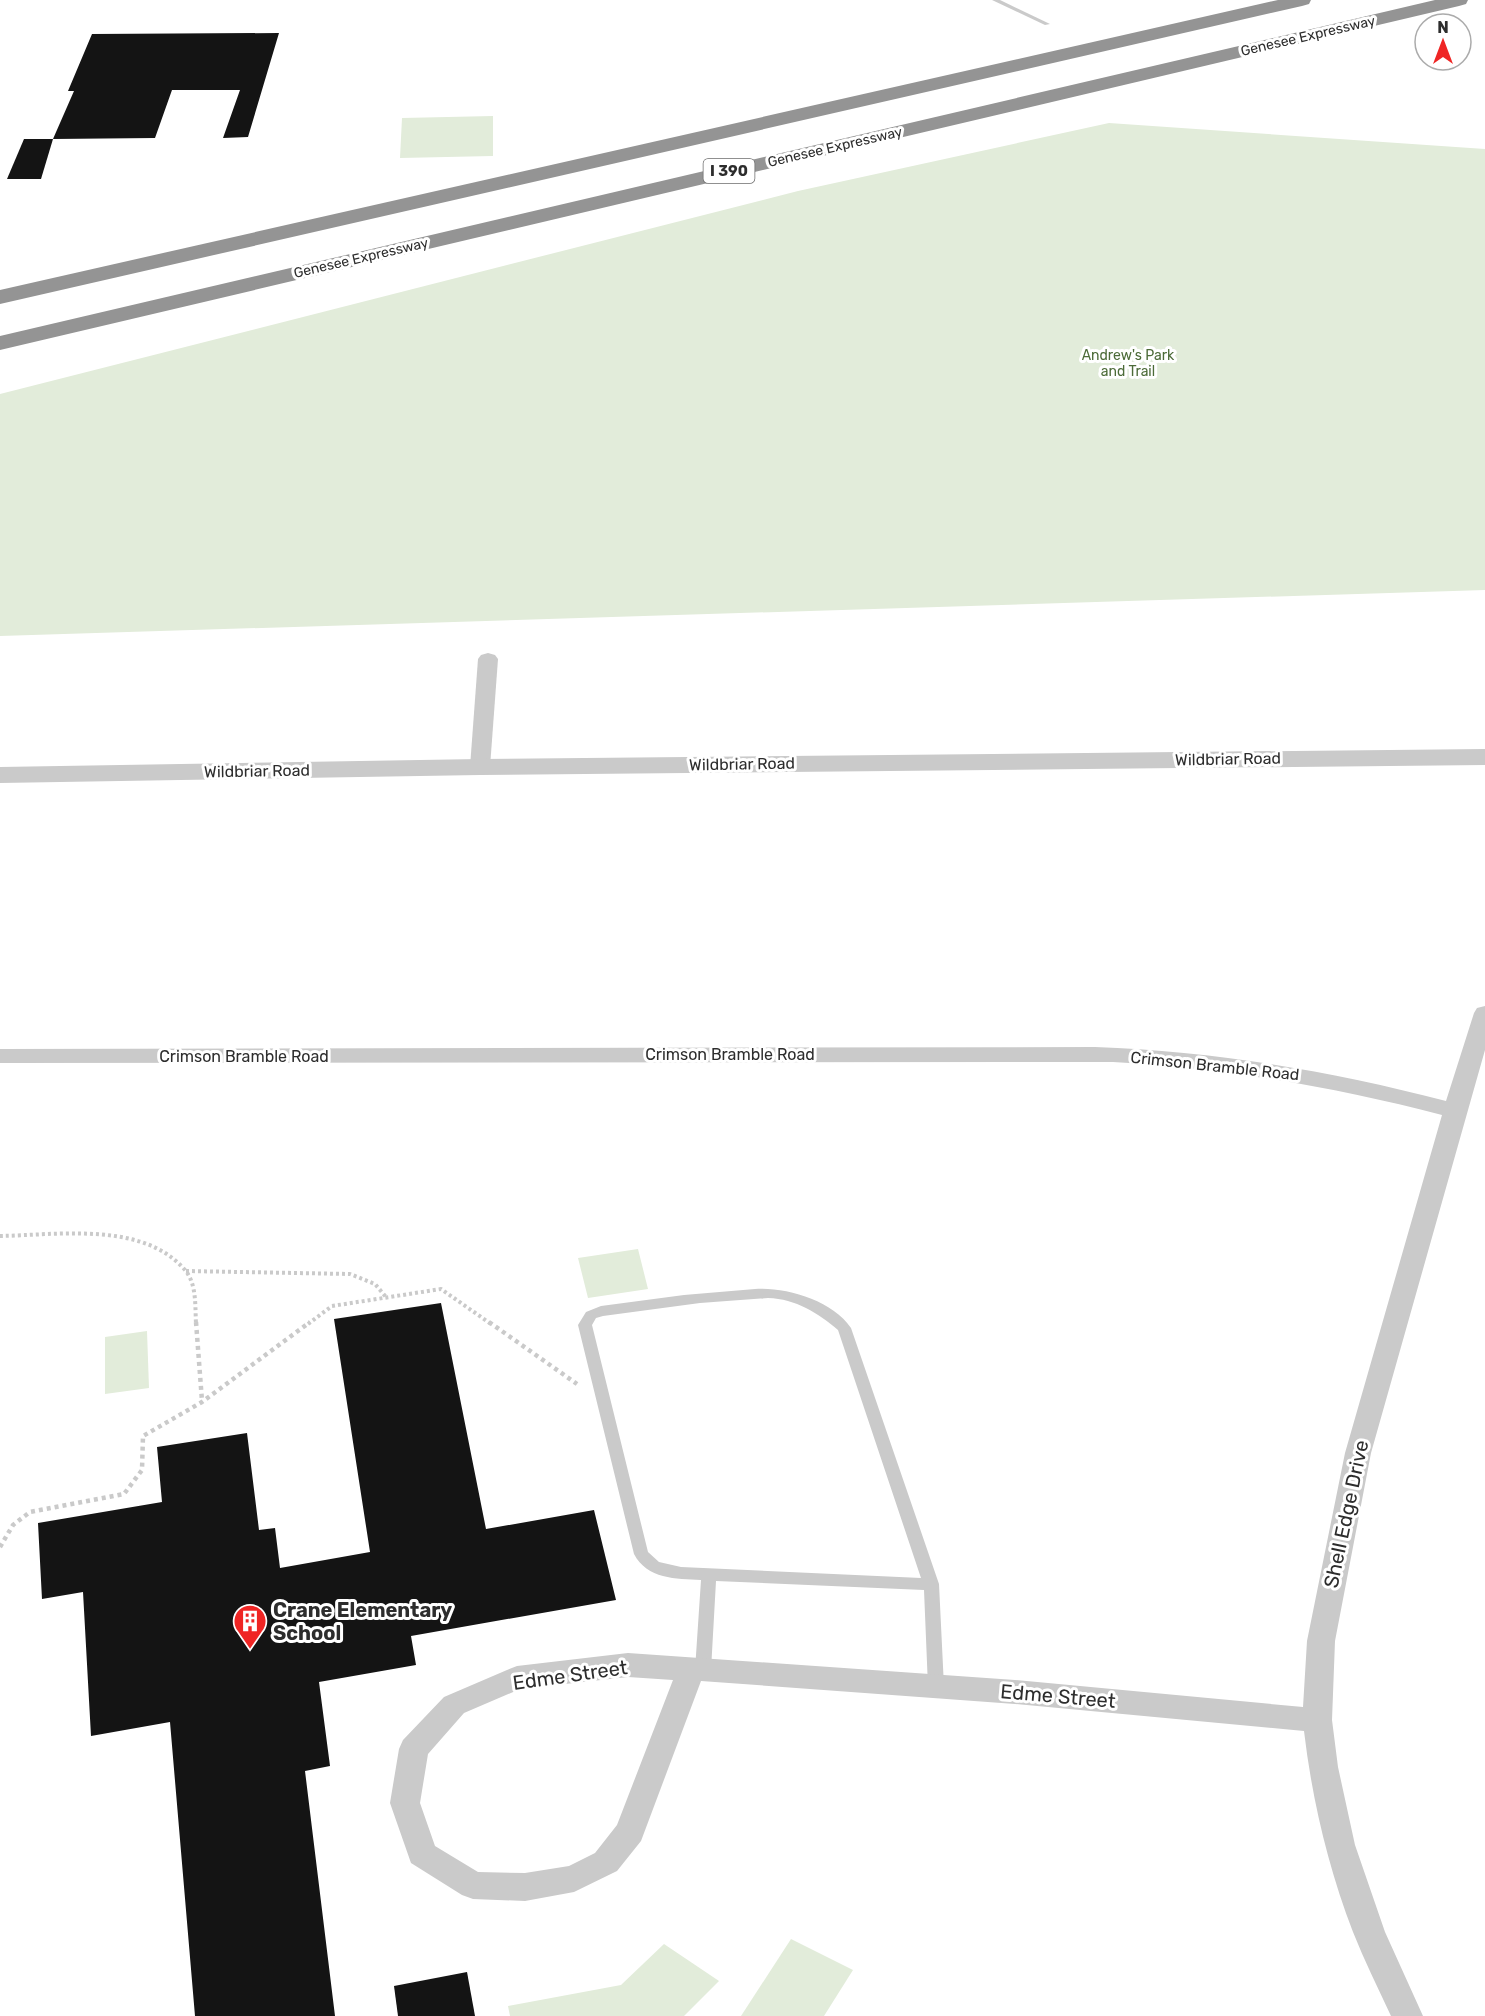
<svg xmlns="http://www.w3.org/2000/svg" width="1485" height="2016" font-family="Rubik,sans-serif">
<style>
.green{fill:#e2ecda}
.building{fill:#141414}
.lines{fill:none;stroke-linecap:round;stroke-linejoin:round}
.path-far1{stroke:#cacaca;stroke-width:4;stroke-dasharray:3 3;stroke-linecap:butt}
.path{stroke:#cacaca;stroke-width:4.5;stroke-dasharray:4 4;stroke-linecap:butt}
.service{fill:#cacaca;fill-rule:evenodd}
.minor{fill:#cacaca;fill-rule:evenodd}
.tertiary{fill:#cacaca;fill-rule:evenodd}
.motorway{fill:#949494;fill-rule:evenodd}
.labels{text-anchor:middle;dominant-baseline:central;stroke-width:6;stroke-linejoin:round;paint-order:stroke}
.far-street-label{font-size:14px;fill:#2d2d2d;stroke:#fff}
.far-park-label{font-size:14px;fill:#4c6b38;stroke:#fff}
.shield{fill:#fff;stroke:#6c6c6c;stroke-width:1.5}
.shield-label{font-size:15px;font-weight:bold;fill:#2d2d2d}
.street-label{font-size:16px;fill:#2d2d2d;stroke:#fff}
.near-street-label{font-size:20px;fill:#2d2d2d;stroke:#fff}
.near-poi-label{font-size:20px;font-weight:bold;fill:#2d2d2d;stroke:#fff;text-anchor:start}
</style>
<rect width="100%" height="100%" fill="#fff"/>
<g class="green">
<path d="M493,116V156L400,158L402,118Z"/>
<path d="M1109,123L1485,149V590L0,636V394L798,191Z"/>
<path d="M638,1249L648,1289L588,1298L578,1258Z"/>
<path d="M147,1331L149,1388L105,1394V1337Z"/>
<path d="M791,1939L853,1970L824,2016H741Z"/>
<path d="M664,1944L719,1981L684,2016H510L508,2006L621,1985Z"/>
</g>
<g class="building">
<path d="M279,33L248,137L223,138L240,90H172L155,138L53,139L74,91H68L92,34Z"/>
<path d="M24,139H53L41,179H7Z"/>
<path d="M441,1303L486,1529L594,1510L616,1600L411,1636L416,1665L319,1682L330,1766L305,1771L335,2016H195L170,1722L91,1736L83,1592L42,1599L38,1523L162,1502L157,1447L247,1433L259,1530L275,1528L280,1568L370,1552L334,1319Z"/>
<path d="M467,1972L475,2016H398L394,1986Z"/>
</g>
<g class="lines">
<g class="path-far1">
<path d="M0,1236C58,1235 143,1221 185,1270C197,1284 195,1307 196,1324"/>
<path d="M186,1271L350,1274L375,1284L386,1297"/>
<path d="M308,1324L332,1306L441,1289L491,1324"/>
</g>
<g class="path">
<path d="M196,1322L202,1401"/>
<path d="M489,1322L577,1384"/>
<path d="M0,1547L13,1525L30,1512L124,1494L142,1470L143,1436L202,1402L310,1322"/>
</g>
<g class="service">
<path d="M992,0H1000L1050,24L1045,25Z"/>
<path d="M755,1289C786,1287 832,1300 851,1328L939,1584L944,1687L941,1691L936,1693L931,1691L928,1687L924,1590L716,1581L711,1670L708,1674L703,1676L698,1674L695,1670L701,1580C676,1579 647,1579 634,1554L578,1325L586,1312L601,1306L684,1295ZM768,1298C796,1299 818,1313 838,1330L921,1578L681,1567L659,1562L648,1552L592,1325L596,1318L603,1316L700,1303Z"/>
</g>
<g class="minor">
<path d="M488,653L495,655L498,659L490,767L487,771H473L470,767L478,659L481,655Z"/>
<path d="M1485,1006V1050L1371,1453L1335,1641L1332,1720L1338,1767L1355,1845L1385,1932L1423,2016H1391C1378,1988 1364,1960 1353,1932C1328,1867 1312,1799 1304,1731L1015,1704L701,1681L641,1841L617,1871L574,1892L525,1901L473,1899L462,1895L411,1863L390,1803L399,1749L403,1740L444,1697L507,1670L517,1666L628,1653L1015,1680L1303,1707L1307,1641L1345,1453L1442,1115C1334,1087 1224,1068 1113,1062L0,1063V1049L1095,1047C1214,1051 1331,1071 1446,1101L1474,1013L1477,1008ZM628,1677L673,1680L617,1825L595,1853L569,1866L525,1873L478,1872L435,1846L420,1803L428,1754L464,1713L520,1689Z"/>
</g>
<path class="tertiary" d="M1485,749V765L480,775L0,783V767L480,759Z"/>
<g class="motorway">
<path d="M1278,0H1311L1309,4L1302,6L0,304V290Z"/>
<path d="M1435,0H1468L1466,4L1459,6L0,350V336Z"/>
</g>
</g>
<defs>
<g id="building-pin" transform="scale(1.725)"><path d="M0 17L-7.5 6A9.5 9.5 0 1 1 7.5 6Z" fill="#ef2524" stroke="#fff"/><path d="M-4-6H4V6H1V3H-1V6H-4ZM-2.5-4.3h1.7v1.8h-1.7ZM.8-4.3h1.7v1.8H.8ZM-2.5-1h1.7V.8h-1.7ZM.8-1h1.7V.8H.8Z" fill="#fff"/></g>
</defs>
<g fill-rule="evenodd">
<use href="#building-pin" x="250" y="1621"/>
</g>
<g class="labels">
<g class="far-street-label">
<text transform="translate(1308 36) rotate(-13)">Genesee Expressway</text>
<text transform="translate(835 147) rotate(-13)">Genesee Expressway</text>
<text transform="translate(361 258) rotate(-13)">Genesee Expressway</text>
</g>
<g class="far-park-label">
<text x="1128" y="355">Andrew's Park<tspan x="1128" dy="16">and Trail</tspan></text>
</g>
<rect class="shield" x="703.5" y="159" width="51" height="24" rx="4.5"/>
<g class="shield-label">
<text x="729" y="171">I 390</text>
</g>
<g class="street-label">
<text transform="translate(1228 759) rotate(-1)">Wildbriar Road</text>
<text transform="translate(742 764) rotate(-1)">Wildbriar Road</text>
<text transform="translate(257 771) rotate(-1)">Wildbriar Road</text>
<text x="730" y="1054">Crimson Bramble Road</text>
<text x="244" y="1056">Crimson Bramble Road</text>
<text transform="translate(1215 1066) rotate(6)">Crimson Bramble Road</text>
</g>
<g class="near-street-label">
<text transform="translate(1346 1514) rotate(-78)">Shell Edge Drive</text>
<text transform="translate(570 1675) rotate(-8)">Edme Street</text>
<text transform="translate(1058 1696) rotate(5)">Edme Street</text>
</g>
<g class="near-poi-label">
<text x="273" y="1610">Crane Elementary<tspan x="273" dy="23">School</tspan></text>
</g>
</g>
<g transform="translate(1443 42)"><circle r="28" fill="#ffffff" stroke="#ababab" stroke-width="1.5"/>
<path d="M0-4.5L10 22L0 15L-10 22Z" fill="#ef2524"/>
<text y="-9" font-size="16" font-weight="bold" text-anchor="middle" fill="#2d2d2d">N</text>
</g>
</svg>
